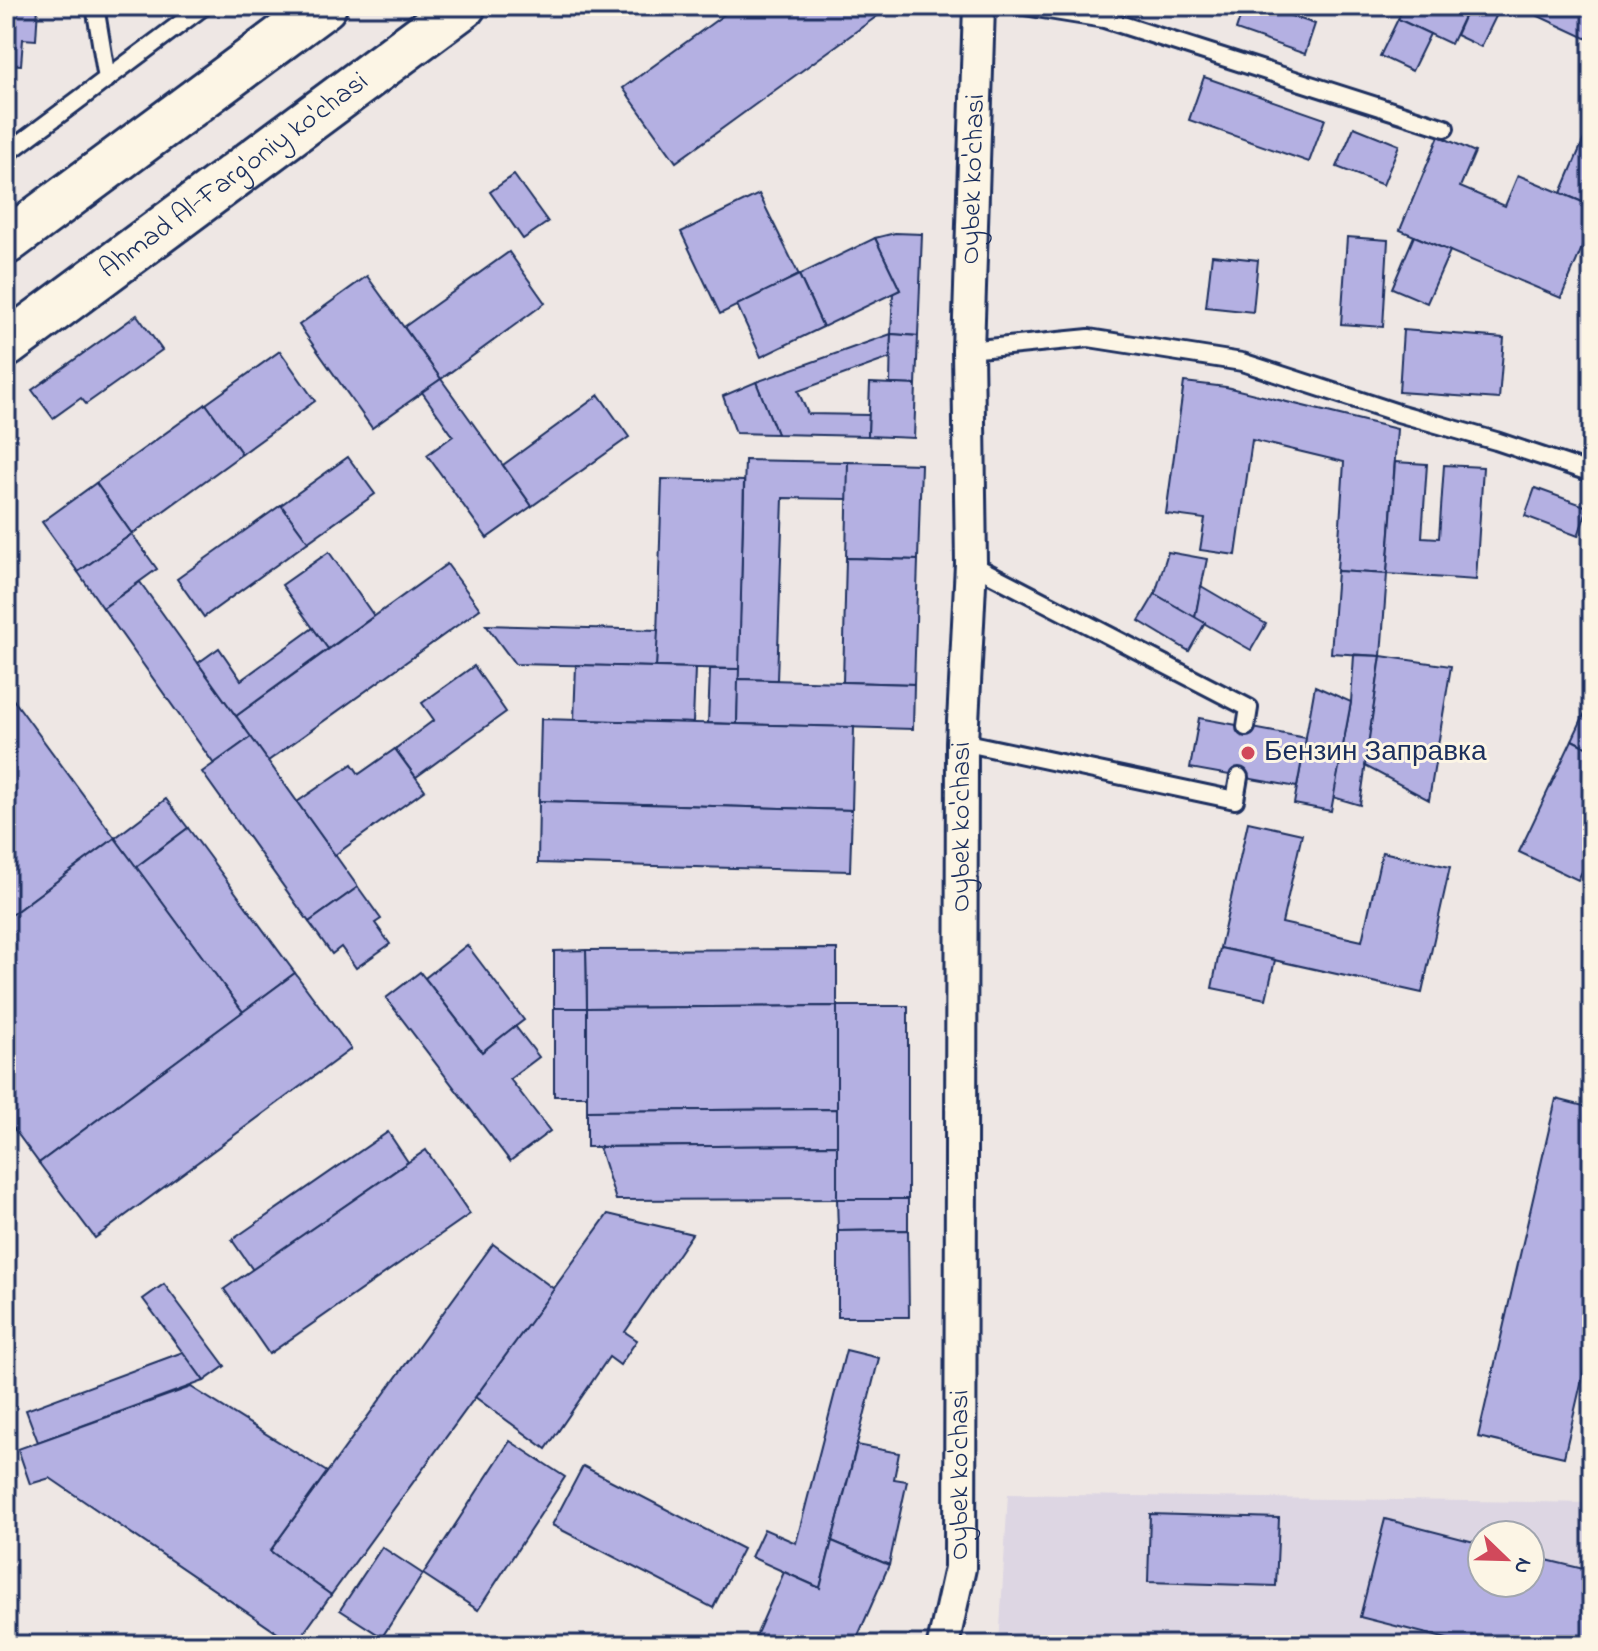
<svg xmlns="http://www.w3.org/2000/svg" width="1598" height="1651" font-family="'Indie Flower',sans-serif">
<style>
.built{fill:#ddd6e3;fill-rule:evenodd}
.building{fill:#b4b0e2;stroke:#1b2f5e;stroke-width:2}
.lines{fill:none;stroke-linecap:round;stroke-linejoin:round}
.service-casing{stroke:#1b2f5e;stroke-width:22}
.minor-casing{stroke:#1b2f5e;stroke-width:36}
.trunk-casing{stroke:#1b2f5e;stroke-width:50}
.service{stroke:#fcf5e5;stroke-width:16}
.minor{stroke:#fcf5e5;stroke-width:30}
.trunk{stroke:#fcf5e5;stroke-width:44}
.poi-dot{fill:#d1495b;stroke:#fcf5e5;stroke-width:3}
.labels{text-anchor:middle;dominant-baseline:central;stroke-width:6;stroke-linejoin:round;paint-order:stroke}
.street-label{font-size:28px;fill:#1b2f5e;stroke:#fcf5e5}
.poi-label{font-size:28px;fill:#1b2f5e;stroke:#fcf5e5;text-anchor:start}
</style>
<rect width="100%" height="100%" fill="#eee7e4"/>
<filter id="ink" filterUnits="userSpaceOnUse"><feTurbulence type="fractalNoise" baseFrequency=".0125" numOctaves="2"/><feDisplacementMap in="SourceGraphic" scale="16" xChannelSelector="R" yChannelSelector="G"/><feConvolveMatrix kernelMatrix="1 2 1 2 8 2 1 2 1" color-interpolation-filters="sRGB"/></filter>
<g filter="url(#ink)">
<path class="built" d="M1008,1494L1592,1503V1645H999ZM1482,1535H1530V1583H1482Z"/>
<g class="building">
<path d="M6,6H38L36,40L23,39L21,65L6,64Z"/>
<path d="M736,6H891L676,162L623,88Z"/>
<path d="M1244,6H1262L1315,24L1305,54L1236,30Z"/>
<path d="M1404,6H1469L1451,44L1398,19Z"/>
<path d="M1469,6H1501L1481,47L1456,35Z"/>
<path d="M1517,6H1592V41Z"/>
<path d="M1398,19L1430,34L1412,71L1380,56Z"/>
<path d="M1204,77L1325,119L1309,162L1189,120Z"/>
<path d="M1592,120V206L1561,193Z"/>
<path d="M1354,127L1399,145L1383,185L1337,167Z"/>
<path d="M1439,136L1475,152L1460,187L1505,206L1518,175L1592,206V224L1561,298L1400,230Z"/>
<path d="M514,175L548,222L523,239L490,192Z"/>
<path d="M759,194L799,275L720,314L681,232Z"/>
<path d="M895,233L922,234L918,336L891,334L893,293L900,290L875,238Z"/>
<path d="M1414,236L1450,251L1427,303L1392,288Z"/>
<path d="M1347,237L1388,240L1383,327L1341,324Z"/>
<path d="M875,238L900,290L823,327L799,275Z"/>
<path d="M509,252L545,303L441,379L404,327Z"/>
<path d="M1212,255L1258,260L1253,312L1206,307Z"/>
<path d="M799,275L823,327L761,357L737,305Z"/>
<path d="M367,276L441,379L372,428L299,325Z"/>
<path d="M137,315L162,350L86,404L81,398L53,418L32,390Z"/>
<path d="M1403,330L1504,338L1499,399L1399,392Z"/>
<path d="M891,334L890,358L798,391L808,414L869,415L868,436L777,434L756,382Z"/>
<path d="M891,334L918,336L916,385L890,384Z"/>
<path d="M280,351L315,401L242,454L206,404Z"/>
<path d="M441,379L532,506L487,538L427,455L453,436L422,392Z"/>
<path d="M756,382L777,434L736,433L723,396Z"/>
<path d="M1184,382L1226,387L1397,429L1387,574L1337,571L1344,462L1252,440L1236,555L1200,550L1205,519L1166,514Z"/>
<path d="M870,383L916,385L914,438L868,436Z"/>
<path d="M599,395L629,437L532,506L503,465Z"/>
<path d="M206,404L242,454L132,534L96,483Z"/>
<path d="M348,457L375,494L308,542L281,505Z"/>
<path d="M745,460L848,462V499L783,498L777,680L738,679Z"/>
<path d="M848,462L921,464L918,560L846,558Z"/>
<path d="M1395,462L1427,464L1422,537L1439,538L1444,465L1483,467L1476,580L1387,574Z"/>
<path d="M662,479L744,481L739,669L656,667Z"/>
<path d="M96,483L132,534L78,572L42,522Z"/>
<path d="M1535,488L1588,507L1578,536L1525,516Z"/>
<path d="M281,505L308,542L204,617L177,579Z"/>
<path d="M132,534L157,569L103,608L78,572Z"/>
<path d="M329,552L374,616L328,649L282,585Z"/>
<path d="M1168,552L1207,559L1195,618L1155,594Z"/>
<path d="M846,558L918,560L914,684L843,682Z"/>
<path d="M447,564L480,609L268,761L236,716Z"/>
<path d="M1337,571L1387,574L1381,656L1331,653Z"/>
<path d="M140,582L251,737L214,764L103,608Z"/>
<path d="M1201,586L1266,624L1251,650L1195,618Z"/>
<path d="M1155,594L1205,623L1189,651L1139,621Z"/>
<path d="M486,625L658,630L656,667L515,664Z"/>
<path d="M313,628L328,649L236,716L198,663L219,648L241,680Z"/>
<path d="M1354,655L1381,656L1360,805L1333,797L1351,702Z"/>
<path d="M1381,656L1451,666L1429,800L1365,766Z"/>
<path d="M576,665L695,668L693,723L574,720Z"/>
<path d="M474,666L506,712L416,777L395,749L434,720L422,703Z"/>
<path d="M710,669H739L737,724L708,723Z"/>
<path d="M738,679L914,684L913,729L737,724Z"/>
<path d="M1315,686L1351,702L1331,811L1294,804Z"/>
<path d="M7,691L115,838L6,919V692Z"/>
<path d="M1592,698V750L1572,740Z"/>
<path d="M1199,718L1306,738L1297,787L1190,768Z"/>
<path d="M541,719L854,727L852,810L539,801Z"/>
<path d="M251,737L358,887L309,922L202,772Z"/>
<path d="M1572,740L1592,750V851L1578,880L1519,852Z"/>
<path d="M395,749L425,790L335,855L297,802L352,764L359,774Z"/>
<path d="M166,799L188,828L136,867L115,838Z"/>
<path d="M539,801L852,810L850,871L538,863Z"/>
<path d="M1248,822L1302,834L1282,923L1362,941L1382,852L1450,867L1422,993L1220,948Z"/>
<path d="M188,828L295,973L243,1012L136,867Z"/>
<path d="M115,838L243,1012L39,1163L6,1118V919Z"/>
<path d="M358,887L381,919L375,923L390,944L356,968L341,947L332,954L309,922Z"/>
<path d="M467,945L524,1020L482,1052L425,978Z"/>
<path d="M1220,948L1275,960L1266,999L1212,988Z"/>
<path d="M837,949V1006L587,1008L586,950Z"/>
<path d="M586,950L587,1008H554V951Z"/>
<path d="M420,972L482,1052L515,1026L539,1057L510,1079L550,1131L510,1161L386,998Z"/>
<path d="M295,973L351,1049L95,1238L39,1163Z"/>
<path d="M837,1006V1109L587,1111V1008Z"/>
<rect x="837" y="1006" width="71" height="193"/>
<rect x="554" y="1008" width="33" height="88"/>
<path d="M1556,1099L1592,1108V1336L1564,1457L1478,1437Z"/>
<path d="M837,1109V1145L587,1147V1111Z"/>
<path d="M388,1132L408,1162L253,1270L232,1240Z"/>
<path d="M837,1145V1199L616,1200L599,1147Z"/>
<path d="M426,1150L470,1214L269,1354L224,1289Z"/>
<path d="M837,1199H908V1230L838,1231Z"/>
<path d="M608,1214L692,1234L625,1332L637,1340L620,1365L609,1357L546,1449L475,1397Z"/>
<path d="M908,1230L909,1317H838V1231Z"/>
<path d="M493,1244L554,1289L331,1595L270,1551Z"/>
<path d="M164,1284L225,1366L204,1381L143,1299Z"/>
<path d="M846,1350L879,1358L820,1588L751,1557L764,1529L796,1543Z"/>
<path d="M183,1352L204,1381L38,1442L26,1410Z"/>
<path d="M191,1387L327,1472L270,1551L331,1595L295,1645L50,1478L30,1484L18,1449Z"/>
<path d="M510,1441L565,1477L478,1610L423,1574Z"/>
<path d="M857,1445L899,1453L894,1479L907,1481L889,1565L832,1541Z"/>
<path d="M583,1466L743,1549L713,1608L552,1525Z"/>
<path d="M1150,1514L1279,1518L1276,1586L1148,1582Z"/>
<path d="M1385,1519L1482,1544V1583H1530V1556L1592,1571V1645H1471L1360,1617Z"/>
<path d="M832,1541L889,1565L854,1645H752L784,1572L820,1588Z"/>
<path d="M382,1547L423,1574L382,1637L340,1610Z"/>
</g>
<g class="lines">
<g class="service-casing">
<g id="service">
<path d="M95,6L107,79"/>
<path d="M1024,6L1104,19L1445,128"/>
<path d="M6,154L204,6"/>
<path d="M968,350L1089,338L1242,362L1398,413L1496,441L1592,473"/>
<path d="M971,564L1249,708L1246,727"/>
<path d="M962,742L1235,800L1239,777"/>
</g>
</g>
<g class="minor-casing">
<g id="minor">
<path id="s1" d="M943,1645L960,1568L962,742L971,564L968,350L979,6"/>
</g>
</g>
<g class="trunk-casing">
<g id="trunk">
<path d="M6,242L324,6"/>
<path id="s2" d="M6,345L463,6"/>
</g>
</g>
<use href="#service" class="service"/>
<use href="#minor" class="minor"/>
<use href="#trunk" class="trunk"/>
</g>
</g>
<circle class="poi-dot" cx="1248" cy="753" r="8"/>
<g class="labels">
<g class="street-label">
<text stroke="none"><textPath href="#s2" startOffset="284">Ahmad Al-Farg'oniy ko'chasi</textPath></text>
<text stroke="none"><textPath href="#s1" startOffset="1468">Oybek ko'chasi</textPath></text>
<text stroke="none"><textPath href="#s1" startOffset="820">Oybek ko'chasi</textPath></text>
<text stroke="none"><textPath href="#s1" startOffset="172">Oybek ko'chasi</textPath></text>
</g>
<g class="poi-label">
<text x="1264" y="753">Бензин Заправка</text>
</g>
</g>
<rect width="1598" height="1651" fill="none" stroke="#fcf5e5" stroke-width="32"/>
<rect x="16" y="16" width="1566" height="1619" fill="none" stroke="#1b2f5e" stroke-width="3" filter="url(#ink)"/>
<g transform="translate(1506 1559) rotate(113)"><circle r="38" fill="#fcf5e5" stroke="#a2a6af" stroke-width="2"/>
<path d="M0-6L14 30L0 20L-14 30Z" fill="#d1495b"/>
<text y="-12" font-size="22" font-weight="bold" text-anchor="middle" fill="#1b2f5e">N</text>
</g>
</svg>
